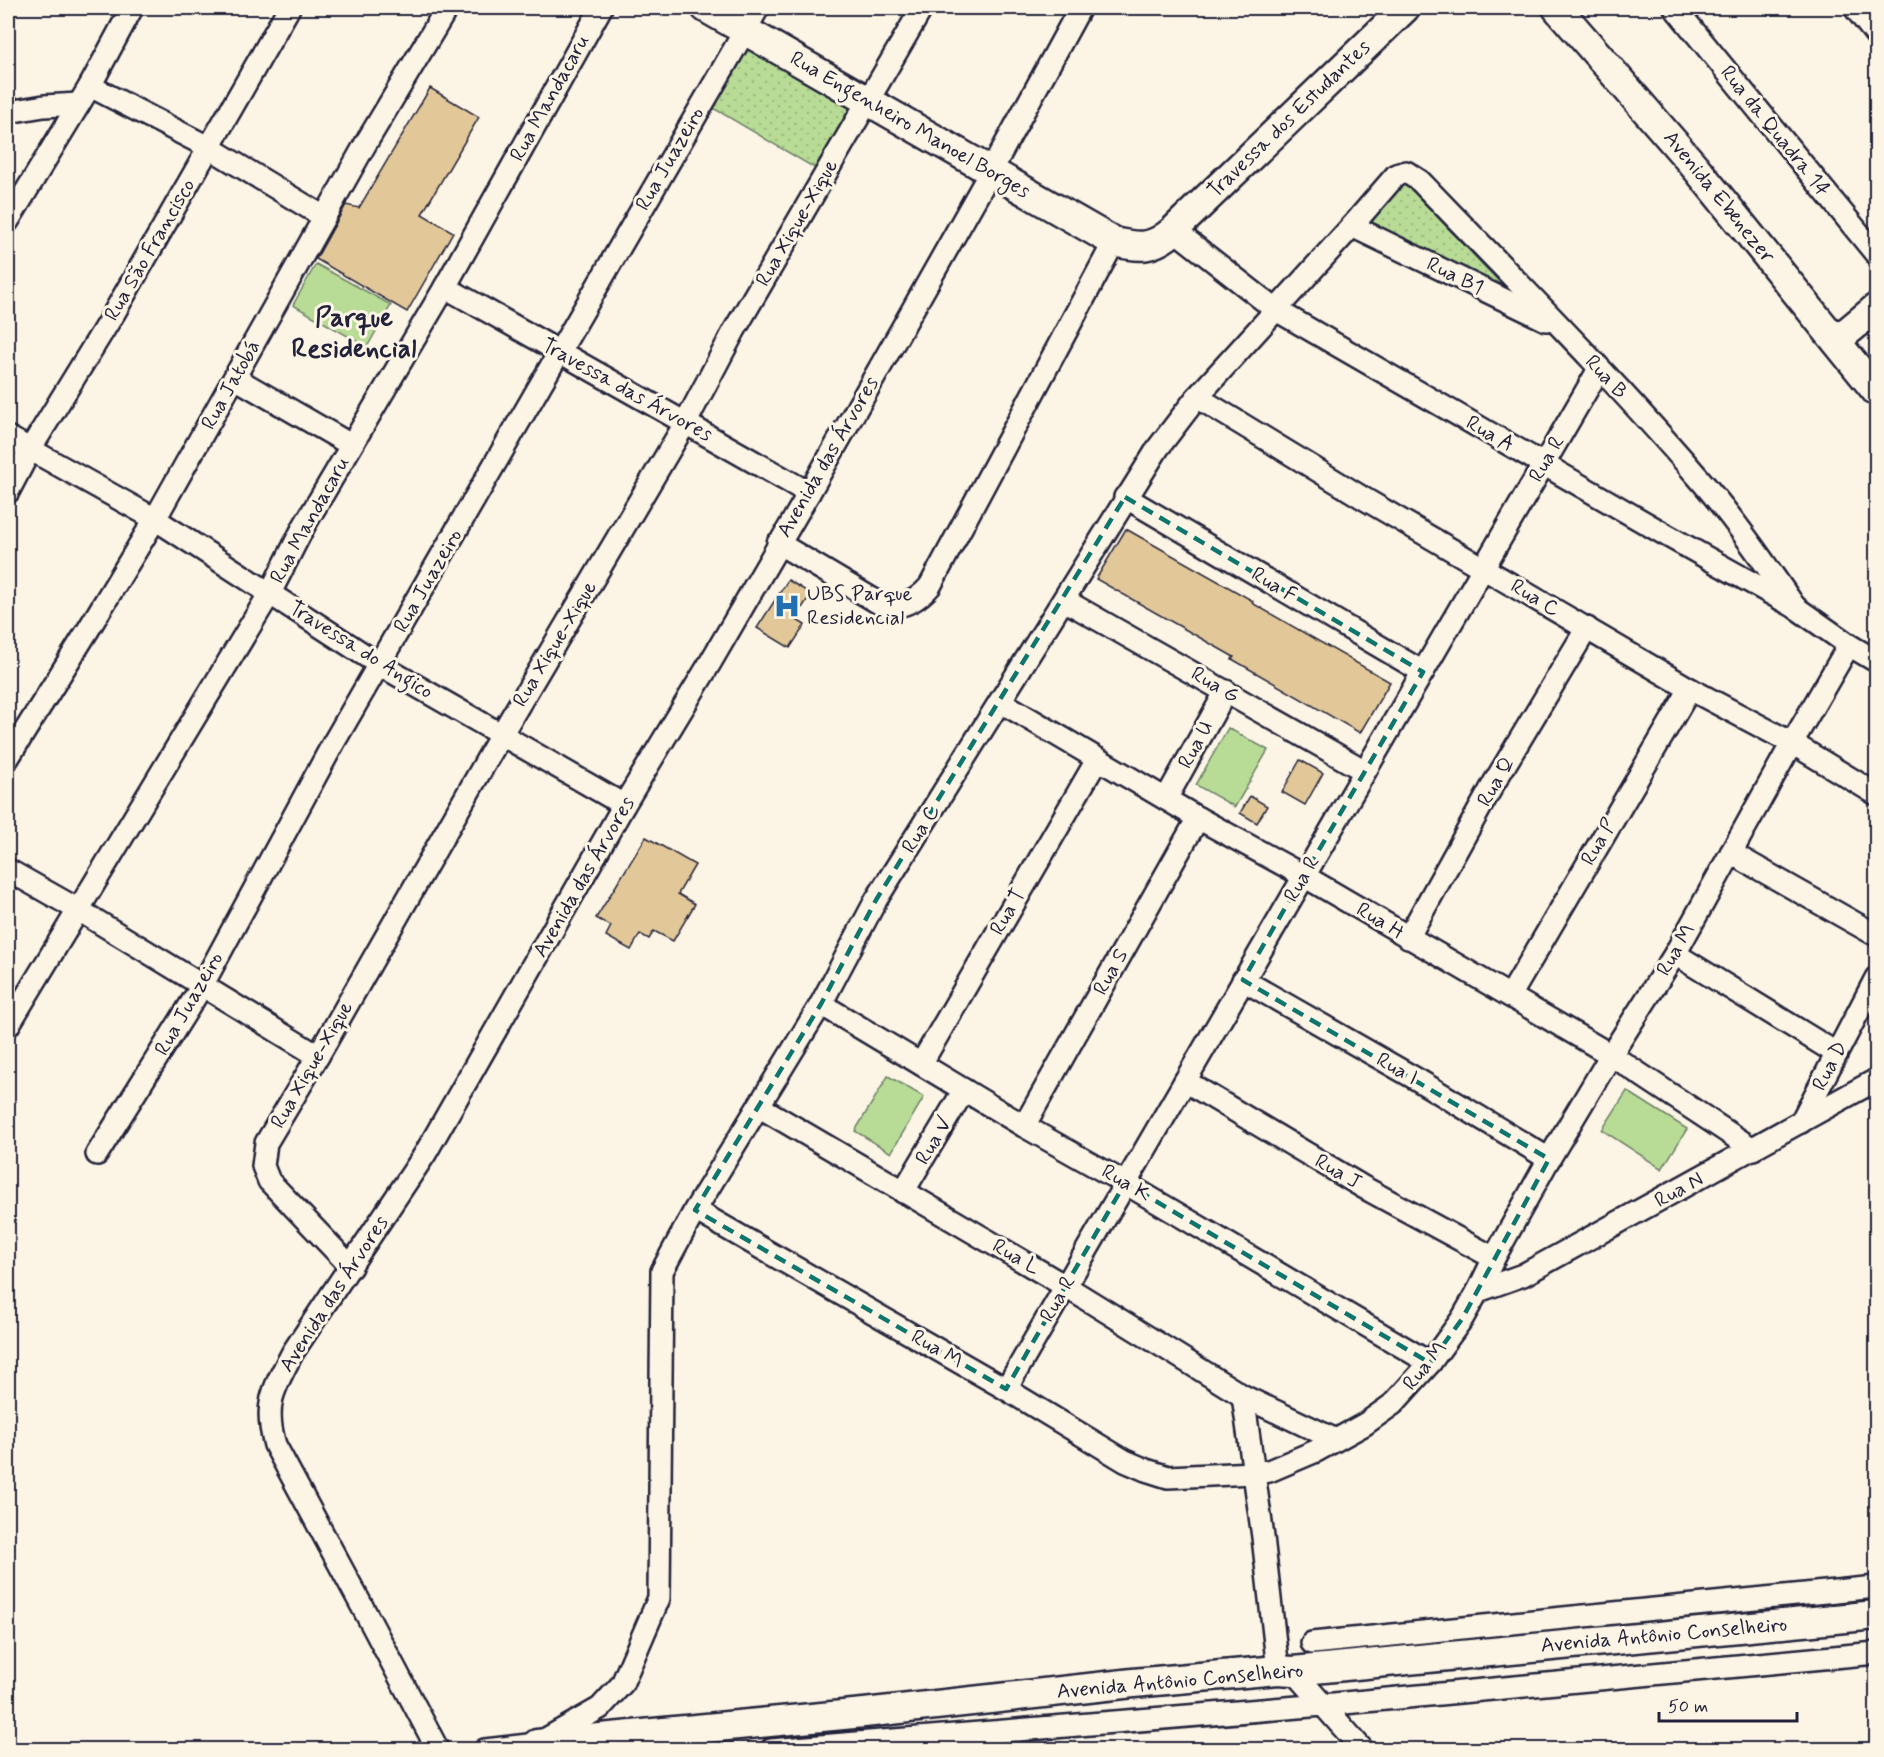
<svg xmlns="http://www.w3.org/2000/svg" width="1884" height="1757" font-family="Mynerve,sans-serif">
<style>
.park{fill:url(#park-dots);stroke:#6d7f68;stroke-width:1.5}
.garden{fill:#b8dc96;stroke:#6d7f68;stroke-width:1.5}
.building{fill:#e2c898;stroke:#22223b;stroke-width:1.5}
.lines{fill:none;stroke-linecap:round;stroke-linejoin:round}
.street-casing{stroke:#22223b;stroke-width:26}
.secondary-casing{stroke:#22223b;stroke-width:33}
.street{stroke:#fcf5e5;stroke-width:21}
.secondary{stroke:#fcf5e5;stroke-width:28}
.marked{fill:none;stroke:#0f766e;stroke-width:4.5;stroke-dasharray:12 8;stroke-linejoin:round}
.labels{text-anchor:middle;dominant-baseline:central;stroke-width:6;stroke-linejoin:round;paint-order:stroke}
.street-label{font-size:21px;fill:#22223b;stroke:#fcf5e5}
.poi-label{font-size:21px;fill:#22223b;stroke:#fcf5e5;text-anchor:start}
.district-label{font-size:27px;font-weight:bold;fill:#22223b;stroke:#fcf5e5}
</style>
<defs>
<pattern id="park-dots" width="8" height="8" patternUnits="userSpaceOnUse" patternTransform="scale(1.5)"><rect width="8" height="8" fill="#b8dc96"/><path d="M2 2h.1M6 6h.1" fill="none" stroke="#9ebc82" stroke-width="1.8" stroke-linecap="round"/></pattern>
</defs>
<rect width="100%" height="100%" fill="#fcf5e5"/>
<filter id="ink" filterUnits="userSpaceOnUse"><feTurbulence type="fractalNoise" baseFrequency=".0167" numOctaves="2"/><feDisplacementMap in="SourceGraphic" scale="12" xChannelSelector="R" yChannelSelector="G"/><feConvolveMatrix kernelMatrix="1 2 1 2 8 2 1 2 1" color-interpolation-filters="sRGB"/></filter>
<g filter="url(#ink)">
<g class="park">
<path d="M748,39L857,104L818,170L708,105Z"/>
<path d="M1401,179L1522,306L1365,222Z"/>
</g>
<g class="garden">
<path d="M316,264L391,305L367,347L293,305Z"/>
<path d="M1228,728L1268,750L1235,807L1196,785Z"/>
<path d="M888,1076L924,1097L891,1153L855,1131Z"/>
<path d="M1627,1091L1687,1129L1662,1169L1602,1130Z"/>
</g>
<g class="building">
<path d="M430,88L479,117L422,214L453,232L407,312L316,259L346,205L359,208Z"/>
<path d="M1126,529L1253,601L1252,603L1390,682L1360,733L1232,659L1234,657L1096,579Z"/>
<path d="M788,580L811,594L795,619L805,625L790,648L757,628Z"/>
<path d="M1300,760L1323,773L1305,805L1282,792Z"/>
<path d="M1250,796L1267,806L1257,823L1240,813Z"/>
<path d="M646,837L695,865L678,894L695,904L673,941L654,931L649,939L640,934L631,950L606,936L611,926L596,918Z"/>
</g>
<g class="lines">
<g class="street-casing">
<g id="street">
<path d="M1675,8L1876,254"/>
<path d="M1855,8L1876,35"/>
<path d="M90,86L210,148L324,217"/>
<path d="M8,112L44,106L79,104"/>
<path d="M8,221L90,86L132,8"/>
<path d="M1352,226L1546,320"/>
<path d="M1174,230L1276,310L1668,536L1795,607L1849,645L1876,661"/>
<path d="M445,287L809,493"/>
<path d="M235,378L351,445"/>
<path d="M1197,397L1363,498L1690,689L1792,743L1876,794"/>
<path d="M8,437L155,519L380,665L624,805"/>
<path d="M8,492L31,448L114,313L289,8"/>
<path d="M1125,497L1423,672"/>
<path d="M778,543L884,606C903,608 917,601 930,586L1114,242"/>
<path d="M1064,600L1365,771"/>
<path d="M1001,702L1198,818L1304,876L1611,1055L1753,1149"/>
<path d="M8,758L88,630L155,519L366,143L447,8"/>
<path d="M1166,799L1226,691"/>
<path d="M1731,853L1876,935"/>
<path d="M8,870L77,909L318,1056"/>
<path d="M1408,938L1494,783L1587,628"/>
<path d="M1675,954L1836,1053"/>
<path d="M1243,980L1418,1080L1549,1159"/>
<path d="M1510,996L1690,689"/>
<path d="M821,1004L1024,1126L1125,1183L1430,1363"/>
<path d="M8,1026L270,593L304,526L445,287L601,8"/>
<path d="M921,1064L1097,760"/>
<path d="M1185,1081L1363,1187L1494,1258"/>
<path d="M760,1107L1065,1286L1243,1396L1336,1440"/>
<path d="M1801,1122L1876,978"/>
<path d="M1024,1126L1198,818"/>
<path d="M97,1154L202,986L334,742L758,8"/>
<path d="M903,1192L964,1090"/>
<path d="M695,1210L1006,1389L1125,1461L1146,1470L1168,1477L1253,1473L1269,1471L1316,1451L1365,1424L1393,1404L1430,1363L1462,1319L1478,1291L1494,1258L1549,1159L1611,1055L1675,954L1792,743L1849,645"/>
<path d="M351,1267L269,1181L263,1166L266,1143L318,1056L501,735L686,422L734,331L922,8"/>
<path d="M1478,1291L1523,1275L1876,1080"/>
<path d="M1006,1389L1599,369"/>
<path d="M1243,1396L1263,1537L1278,1670"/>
<path d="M1312,1643L1876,1587"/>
<path d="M1293,1671L1363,1750"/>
<path d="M438,1750L370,1621L275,1445C263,1404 274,1388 293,1352L425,1154L624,805L710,663L809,493L991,171L1080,8"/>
<path d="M485,1750L537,1744L600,1708L622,1684L659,1598L662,1271L695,1210L821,1004L876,900L1158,448L1197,397L1352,226L1396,175L1406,172L1420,181C1513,278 1609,374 1697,476C1733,517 1764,562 1795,607"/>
<path d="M771,1750L1323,1705L1876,1653"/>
</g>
</g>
<g class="secondary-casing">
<g id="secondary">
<path d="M706,8L1114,242C1140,248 1153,249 1174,230L1405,8"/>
<path d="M1557,8L1696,168L1876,391"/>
<path d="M1836,341L1876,308"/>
<path d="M537,1744L864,1713L1133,1683L1278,1670L1293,1671L1876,1615"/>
</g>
</g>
<use href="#street" class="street"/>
<use href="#secondary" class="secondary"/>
</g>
</g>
<path class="marked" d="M1125,497L1423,672L1243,980L1549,1159L1462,1319L1430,1363L1125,1183L1006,1389L695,1210L821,1004L876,900Z"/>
<defs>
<g id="hospital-bare" transform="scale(2.07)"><path d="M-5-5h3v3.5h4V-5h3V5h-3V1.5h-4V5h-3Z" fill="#1f6fb2" stroke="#fcf5e5" stroke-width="2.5" paint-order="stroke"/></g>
</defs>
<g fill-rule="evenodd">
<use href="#hospital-bare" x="787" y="606"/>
</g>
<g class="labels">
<g class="street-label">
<text transform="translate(550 98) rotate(-61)">Rua Mandacaru</text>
<text transform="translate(1289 119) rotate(-44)">Travessa dos Estudantes</text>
<text transform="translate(910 125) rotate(30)">Rua Engenheiro Manoel Borges</text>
<text transform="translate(1775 131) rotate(51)">Rua da Quadra 14</text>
<text transform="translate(670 159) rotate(-60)">Rua Juazeiro</text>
<text transform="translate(1719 197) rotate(51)">Avenida Ebenezer</text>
<text transform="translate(797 223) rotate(-60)">Rua Xique-Xique</text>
<text transform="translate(150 250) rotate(-60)">Rua São Francisco</text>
<text transform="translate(1455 276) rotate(26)">Rua B1</text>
<text transform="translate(1606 377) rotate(47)">Rua B</text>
<text transform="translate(231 385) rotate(-61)">Rua Jatobá</text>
<text transform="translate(627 390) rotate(29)">Travessa das Árvores</text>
<text transform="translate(1490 434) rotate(30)">Rua A</text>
<text transform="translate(828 457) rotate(-60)">Avenida das Árvores</text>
<text transform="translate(1547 459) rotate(-60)">Rua R</text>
<text transform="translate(310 520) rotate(-61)">Rua Mandacaru</text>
<text transform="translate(428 581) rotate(-60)">Rua Juazeiro</text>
<text transform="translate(1274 585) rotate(31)">Rua F</text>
<text transform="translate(1535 598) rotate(31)">Rua C</text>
<text transform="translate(555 644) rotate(-59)">Rua Xique-Xique</text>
<text transform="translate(361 650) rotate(32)">Travessa do Angico</text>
<text transform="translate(1215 685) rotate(30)">Rua G</text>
<text transform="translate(1196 745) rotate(-61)">Rua U</text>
<text transform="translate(1496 782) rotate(-60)">Rua Q</text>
<text transform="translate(921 829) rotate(-58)">Rua C</text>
<text transform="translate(1599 842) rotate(-60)">Rua P</text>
<text transform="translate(584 877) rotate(-60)">Avenida das Árvores</text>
<text transform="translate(1302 879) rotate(-60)">Rua R</text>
<text transform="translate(1008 912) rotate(-60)">Rua T</text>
<text transform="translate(1380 921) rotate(31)">Rua H</text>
<text transform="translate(1676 950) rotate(-60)">Rua M</text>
<text transform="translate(1111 972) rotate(-61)">Rua S</text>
<text transform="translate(189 1004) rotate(-60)">Rua Juazeiro</text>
<text transform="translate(312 1065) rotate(-60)">Rua Xique-Xique</text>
<text transform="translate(1830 1066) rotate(-63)">Rua D</text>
<text transform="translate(1397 1069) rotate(30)">Rua I</text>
<text transform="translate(934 1141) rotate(-59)">Rua V</text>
<text transform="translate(1338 1172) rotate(30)">Rua J</text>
<text transform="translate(1126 1183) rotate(30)">Rua K</text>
<text transform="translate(1679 1190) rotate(-29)">Rua N</text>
<text transform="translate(1016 1257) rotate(30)">Rua L</text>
<text transform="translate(334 1294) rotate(-57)">Avenida das Árvores</text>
<text transform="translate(1058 1299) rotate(-60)">Rua R</text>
<text transform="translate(937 1349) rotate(30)">Rua M</text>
<text transform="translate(1425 1366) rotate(-51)">Rua M</text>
<text transform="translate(1664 1635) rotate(-5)">Avenida Antônio Conselheiro</text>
<text transform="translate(1180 1681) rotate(-5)">Avenida Antônio Conselheiro</text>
</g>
<g class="poi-label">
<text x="807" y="594">UBS Parque<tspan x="807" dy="24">Residencial</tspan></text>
</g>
<g class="district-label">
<text x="354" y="318">Parque<tspan x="354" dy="31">Residencial</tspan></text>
</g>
</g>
<rect width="1884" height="1757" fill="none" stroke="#fcf5e5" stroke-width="30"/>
<rect x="15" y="15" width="1854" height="1727" fill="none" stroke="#22223b" stroke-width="2" filter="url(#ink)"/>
<path d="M1659 1712v9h138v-9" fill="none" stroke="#22223b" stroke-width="3"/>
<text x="1668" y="1712" font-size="18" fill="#22223b" stroke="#fcf5e5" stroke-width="4.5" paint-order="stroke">50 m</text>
</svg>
